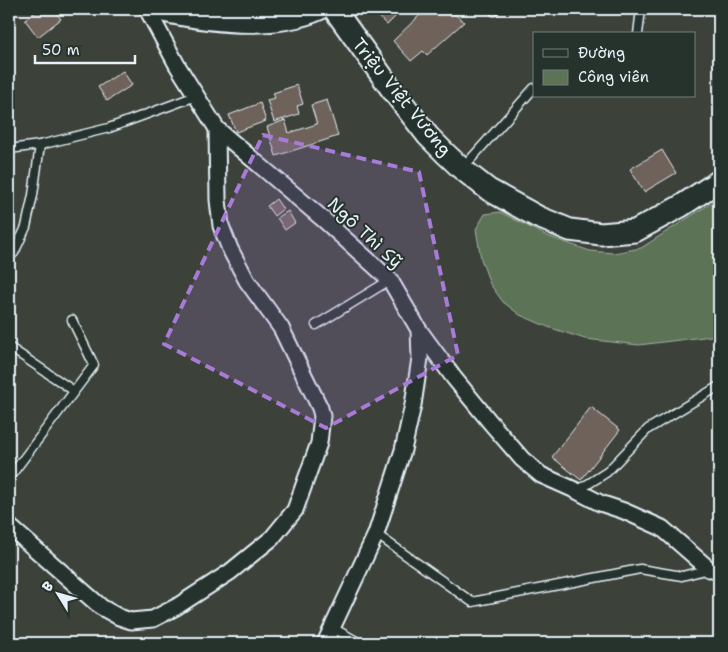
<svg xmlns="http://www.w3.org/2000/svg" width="728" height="652" font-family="'Shantell Sans',sans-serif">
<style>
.green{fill:#5d7356;stroke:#a2b2a7}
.building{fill:#6e625a;stroke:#e8f1f8}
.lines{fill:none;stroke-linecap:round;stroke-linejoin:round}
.lane-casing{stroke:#e8f1f8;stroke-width:11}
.street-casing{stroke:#e8f1f8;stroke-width:19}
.secondary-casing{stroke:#e8f1f8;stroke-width:25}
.lane{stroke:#26332d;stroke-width:8}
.street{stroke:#26332d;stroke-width:15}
.secondary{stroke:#26332d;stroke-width:21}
.marked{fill:#a77bd6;fill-opacity:0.2;stroke:#a77bd6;stroke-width:4;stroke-dasharray:10 6;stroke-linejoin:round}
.labels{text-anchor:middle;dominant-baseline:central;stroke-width:4;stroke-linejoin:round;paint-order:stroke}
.street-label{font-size:18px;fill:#e8f1f8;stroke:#26332d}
</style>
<rect width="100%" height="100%" fill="#3c413a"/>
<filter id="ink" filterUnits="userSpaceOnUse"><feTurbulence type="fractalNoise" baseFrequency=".02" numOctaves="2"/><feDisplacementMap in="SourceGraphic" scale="10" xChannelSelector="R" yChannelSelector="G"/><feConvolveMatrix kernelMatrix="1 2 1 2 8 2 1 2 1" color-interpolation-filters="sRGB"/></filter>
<g filter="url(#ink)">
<path class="green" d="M719,198V335L639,345L585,339L548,327L520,315L503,302L490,284L481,259L476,229L485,214L500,212L547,236L590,251L614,253L641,248Z"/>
<g class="building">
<path d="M39,9H53L61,19L38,37L25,20Z"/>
<path d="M370,9H403L387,25Z"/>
<path d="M423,9H449L464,22L427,55L423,51L411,61L393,41L423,12Z"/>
<path d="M123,71L132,85L107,101L98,87Z"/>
<path d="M297,85L303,104L297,106L299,114L274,122L267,100L275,98L273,93Z"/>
<path d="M327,100L338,136L276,156L267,127L285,120L289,133L317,124L311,105Z"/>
<path d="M260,103L266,121L236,132L229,115Z"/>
<path d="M662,150L676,173L644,192L630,169Z"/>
<path d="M276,199L283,209L274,216L267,206Z"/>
<path d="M288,211L295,223L285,230L277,218Z"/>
<path d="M591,407L620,430L581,480L552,457Z"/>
</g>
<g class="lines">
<g class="lane-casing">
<g id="lane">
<path d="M494,11L495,9"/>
<path d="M638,34L641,9"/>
<path d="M9,149L40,145L109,128L196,96"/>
<path d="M462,169L534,88"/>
<path d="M14,253L26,227L33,195L40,145"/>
<path d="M316,325L390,280"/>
<path d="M9,347L74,391"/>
<path d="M9,478L94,365L72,320"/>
<path d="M577,491L607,472L648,429L719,386"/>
<path d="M376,534L472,602L640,569L682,576L709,569L719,578"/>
<path d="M333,628L360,643"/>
</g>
</g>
<g class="street-casing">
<g id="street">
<path d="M147,9L177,65L217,129L324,220L390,280L419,330L420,358L413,405L403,450L376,534L325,643"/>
<path d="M419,330L454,378L490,422L522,459L541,475L577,491L600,503L624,511L662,528L709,569"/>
<path d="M9,526L101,607L119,617L131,621L153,619L176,607L230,572L272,538L295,510L319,443L322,416L320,408L281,328L247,281L230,249L221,226L218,200L217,129"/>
</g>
</g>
<g class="secondary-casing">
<g id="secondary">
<path d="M154,9C203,20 273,30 319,9"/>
<path d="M334,9L390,87L428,136L446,154L462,169L489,190L538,217L570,230L601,234L635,231L681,206L719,181"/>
</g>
</g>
<use href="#lane" class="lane"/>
<use href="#street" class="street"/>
<use href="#secondary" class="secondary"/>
</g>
</g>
<path class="marked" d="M263,135L419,172L458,355L326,428L164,344Z"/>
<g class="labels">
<g class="street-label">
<text transform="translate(402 97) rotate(51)">Triệu Việt Vương</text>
<text transform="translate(365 233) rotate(43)">Ngô Thì Sỹ</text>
</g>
</g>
<rect width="728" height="652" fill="none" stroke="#26332d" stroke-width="30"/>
<rect x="15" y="15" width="698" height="622" fill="none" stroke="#e8f1f8" stroke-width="2" filter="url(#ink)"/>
<rect x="533" y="32" width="162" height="65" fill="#26332d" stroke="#747f7e"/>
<rect x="543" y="49" width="25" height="8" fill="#26332d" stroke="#747f7e"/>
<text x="578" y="58" font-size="15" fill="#e8f1f8">Đường</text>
<rect x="543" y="70" width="25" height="15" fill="#5d7356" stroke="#747f7e"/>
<text x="578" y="82" font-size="15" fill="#e8f1f8">Công viên</text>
<g transform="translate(58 594) rotate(307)" stroke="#26332d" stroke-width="4" paint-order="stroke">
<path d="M0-4L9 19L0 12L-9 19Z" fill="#e8f1f8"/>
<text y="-8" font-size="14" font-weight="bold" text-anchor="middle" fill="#e8f1f8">B</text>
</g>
<path d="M35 55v8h100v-8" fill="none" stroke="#e8f1f8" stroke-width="2.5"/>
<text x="42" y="55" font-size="15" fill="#e8f1f8" stroke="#26332d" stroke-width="4" paint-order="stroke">50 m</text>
</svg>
